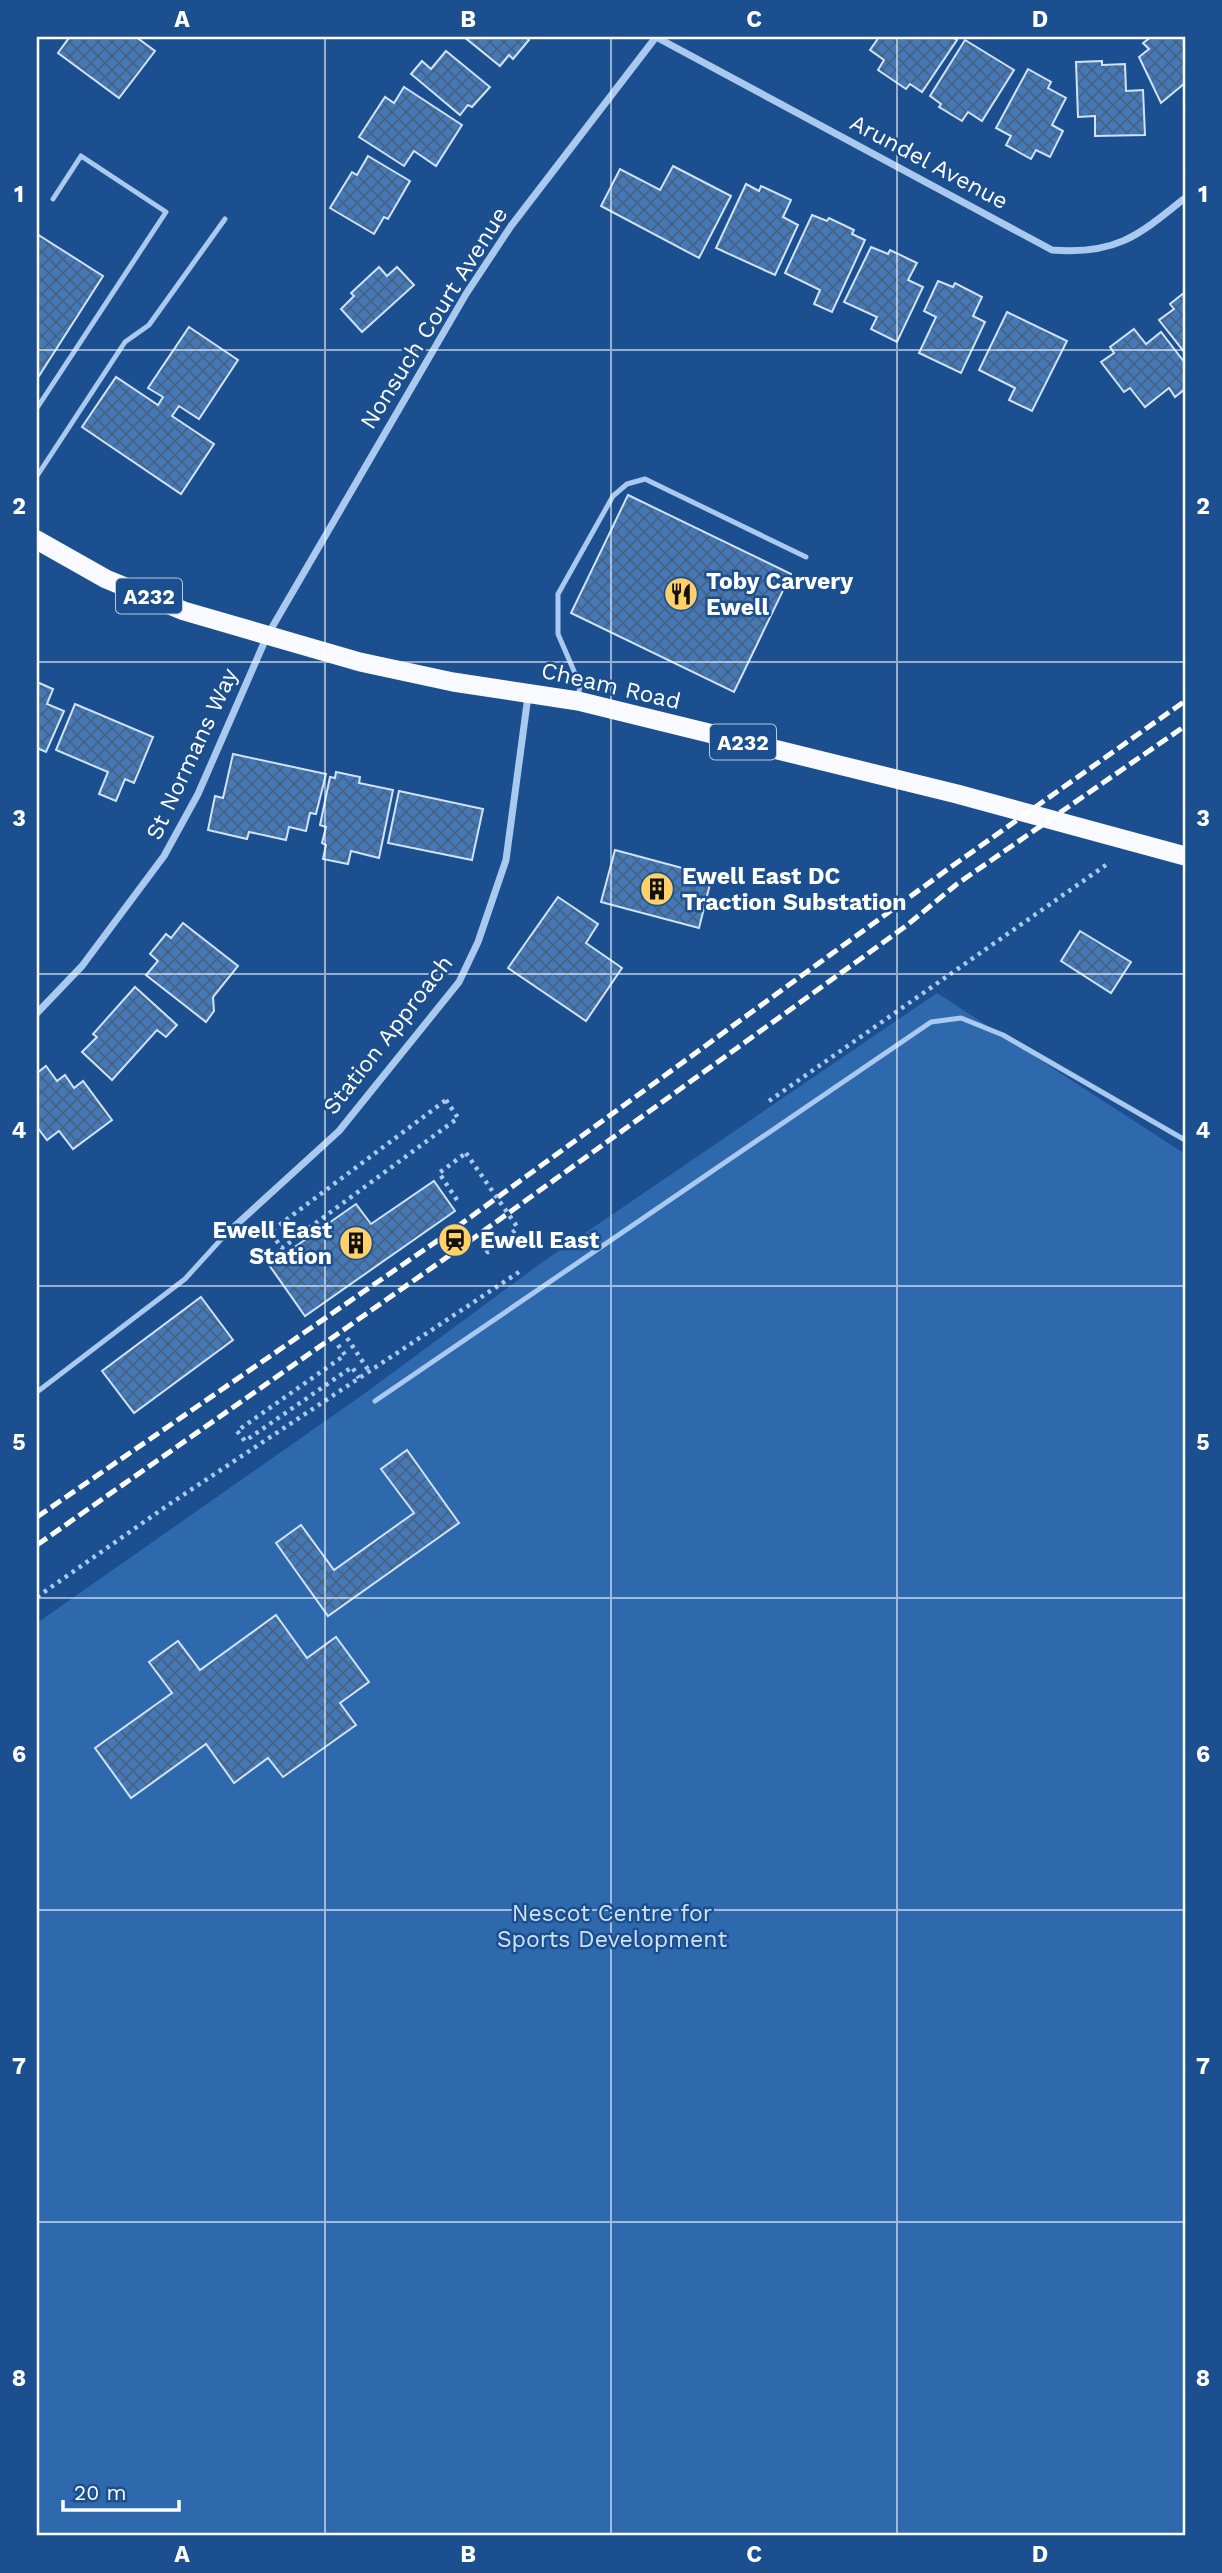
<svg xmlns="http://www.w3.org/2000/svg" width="1222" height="2573" font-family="'Work Sans',sans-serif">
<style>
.park{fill:#2e69ad}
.building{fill:url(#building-cross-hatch);stroke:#cfe3fa;stroke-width:2}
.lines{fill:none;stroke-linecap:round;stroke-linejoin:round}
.path{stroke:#a9c9ee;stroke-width:4.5;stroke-dasharray:3.5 5;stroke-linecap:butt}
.service{stroke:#a9c9ee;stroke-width:5}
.minor{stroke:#a9c9ee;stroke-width:7}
.trunk{stroke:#f8faff;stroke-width:19}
.rail{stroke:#fff;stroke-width:5;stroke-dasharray:12 5;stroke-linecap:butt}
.path-bridge{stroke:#a9c9ee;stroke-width:4.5;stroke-dasharray:3.5 5;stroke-linecap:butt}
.grid{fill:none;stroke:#fff;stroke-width:2;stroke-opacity:0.55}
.labels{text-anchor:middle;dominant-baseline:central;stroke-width:5;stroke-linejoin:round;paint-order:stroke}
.shield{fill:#1b4f8f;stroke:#bbcadd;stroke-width:2}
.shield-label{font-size:21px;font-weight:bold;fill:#fff}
.street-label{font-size:23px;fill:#fff;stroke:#1b4f8f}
.poi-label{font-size:23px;font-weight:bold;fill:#fff;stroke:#1b4f8f;text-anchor:start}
.park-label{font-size:23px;fill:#cfe3fa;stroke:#1b4f8f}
.neatline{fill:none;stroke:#fff;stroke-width:2.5}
.grid-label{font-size:23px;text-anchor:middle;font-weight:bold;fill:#fff}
</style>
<defs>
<pattern id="building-cross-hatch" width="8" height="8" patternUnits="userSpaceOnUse" patternTransform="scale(1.75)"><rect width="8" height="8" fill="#4478b7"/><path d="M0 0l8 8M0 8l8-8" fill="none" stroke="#486282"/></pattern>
</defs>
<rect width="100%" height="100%" fill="#1b4f8f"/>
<path class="park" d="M937,993L1185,1154V2536H37V1623L368,1391L544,1261Z"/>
<g class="building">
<path d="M66,37H136L155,51L119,98L58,53L68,39Z"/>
<path d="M464,37H526L529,40L513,59L509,55L500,66Z"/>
<path d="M879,37H952L957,40L922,92L910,84L906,89L878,70L884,60L870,50Z"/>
<path d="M1151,37H1185V83L1161,103L1139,57L1149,49L1143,43Z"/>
<path d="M965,40L1014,70L982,121L968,112L962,121L939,107L941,104L930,96Z"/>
<path d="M446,51L490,87L472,107L468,105L460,115L411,74L422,61L431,69Z"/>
<path d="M1102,61V65L1125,64L1126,91L1143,90L1145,135L1095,136V116L1078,117L1076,62Z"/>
<path d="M1028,69L1051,82L1048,88L1066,98L1052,125L1063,131L1050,157L1036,150L1031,159L1006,145L1011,136L996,128Z"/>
<path d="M404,87L462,125L436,166L414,151L404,166L359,137L385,97L394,103Z"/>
<path d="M368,156L410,181L388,219L384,217L374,234L330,208L352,172L357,175Z"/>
<path d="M673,166L731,196L699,258L601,206L620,169L660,190Z"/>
<path d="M746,184L759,191L761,186L791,200L783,217L798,225L775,275L716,248Z"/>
<path d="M812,215L827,221L829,218L854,230L852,234L865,240L832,312L814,304L820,290L785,273Z"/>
<path d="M37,234L103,276L37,379Z"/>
<path d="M871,247L888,254L890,250L917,263L908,280L923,287L897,342L871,329L877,317L844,302Z"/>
<path d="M379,267L387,276L397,267L414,285L362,332L341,309L354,296L351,293Z"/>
<path d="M938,281L953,287L955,283L982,297L973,316L985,322L961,373L919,353L936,317L924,311Z"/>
<path d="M1185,292V353L1159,320L1174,309L1170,304Z"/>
<path d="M1007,312L1067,341L1032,411L1009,400L1015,388L979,370Z"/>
<path d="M189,327L238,360L199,419L179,406L172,416L214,444L181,494L82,427L116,377L158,405L163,397L148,388Z"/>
<path d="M1134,329L1146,344L1161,332L1185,363V389L1175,397L1169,388L1145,407L1130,388L1124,392L1101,362L1114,353L1110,347Z"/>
<path d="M628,495L791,574L734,692L571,613Z"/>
<path d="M37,682L53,689L47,704L64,711L46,752L37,748Z"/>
<path d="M75,704L153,737L134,783L125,779L116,801L99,794L108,772L56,750Z"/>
<path d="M233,754L326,774L316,814L310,813L306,831L289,827L286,840L249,832L247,839L208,830L215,796L223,798Z"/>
<path d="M336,772L360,777L359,783L393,790L379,858L351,851L348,864L323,859L326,845L322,843L326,827L320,825L330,777L335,778Z"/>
<path d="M399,791L483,809L472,860L388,843Z"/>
<path d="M615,850L712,876L699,928L601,902Z"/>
<path d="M558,897L598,924L586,943L622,968L586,1021L508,968Z"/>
<path d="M183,923L238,966L213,997L214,1011L206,1022L146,975L158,961L150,954L166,934L171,938Z"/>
<path d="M1080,931L1131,962L1111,993L1061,961Z"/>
<path d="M135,987L177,1025L166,1037L157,1030L112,1080L82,1052L97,1037L93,1034Z"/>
<path d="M46,1066L57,1081L65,1075L74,1088L83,1081L112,1120L73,1149L59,1131L47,1140L37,1127V1073Z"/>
<path d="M434,1181L455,1211L305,1316L269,1265L356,1204L371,1224Z"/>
<path d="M201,1297L233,1340L134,1413L102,1371Z"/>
<path d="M407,1450L459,1523L328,1616L276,1543L301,1525L334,1570L414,1513L381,1469Z"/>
<path d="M276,1615L307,1658L336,1637L369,1682L340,1703L356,1725L283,1777L268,1758L234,1783L206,1744L131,1798L95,1748L172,1693L149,1662L178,1641L200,1670Z"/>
</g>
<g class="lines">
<g class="path">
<path d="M446,1100L458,1118L282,1248L270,1232Z"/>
<path d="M769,1101L1106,865"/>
<path d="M457,1200L439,1173L466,1153"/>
<path d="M311,1226L315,1232"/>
<path d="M481,1243L488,1252L518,1228"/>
<path d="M347,1338L369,1371"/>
<path d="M338,1345L345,1355L237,1431L245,1441L352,1367L359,1378"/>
<path d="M37,1597L171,1503L519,1272"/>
</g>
<g class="service">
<path d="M37,408L166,212L81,156L53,199"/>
<path d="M37,476L125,342L149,325L225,219"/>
<path d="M578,698L580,685L558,634V594L613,496L627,484L645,479L806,557"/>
<path d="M37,1392L185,1279L225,1235"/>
<path d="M375,1401L931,1022L961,1018L1003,1035L1185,1140"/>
</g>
<g class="minor">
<path d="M656,37L1052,250C1116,255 1138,236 1185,198"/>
<path d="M37,1013L82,966L164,856L198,794L267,636L466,294L511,226L656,37"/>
<path d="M225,1235L339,1131L459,982L478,942L506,860L528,696"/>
</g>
<path class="trunk" d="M37,540L106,579L184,611L360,662L453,682L578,701L957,794L1185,856"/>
<g class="rail">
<path d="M37,1517L450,1232L948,869L1185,701"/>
<path d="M37,1545L460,1248L906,926L957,884L1185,726"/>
</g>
<path class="path-bridge" d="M466,1153L518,1228"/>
</g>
<path class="grid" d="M325,37V2536M611,37V2536M897,37V2536M37,350H1185M37,662H1185M37,974H1185M37,1286H1185M37,1598H1185M37,1910H1185M37,2222H1185"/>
<defs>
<g id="restaurant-disc" transform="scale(1.75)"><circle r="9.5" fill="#ffd166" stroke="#1b4f8f"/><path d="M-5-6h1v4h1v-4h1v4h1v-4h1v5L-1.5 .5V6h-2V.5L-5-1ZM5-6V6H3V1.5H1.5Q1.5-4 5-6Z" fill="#111"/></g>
<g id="building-disc" transform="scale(1.75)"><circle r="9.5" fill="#ffd166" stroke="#1b4f8f"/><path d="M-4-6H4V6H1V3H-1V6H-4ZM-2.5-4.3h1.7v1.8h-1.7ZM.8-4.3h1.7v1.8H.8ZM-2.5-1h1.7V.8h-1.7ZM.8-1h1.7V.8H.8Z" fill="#111"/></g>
<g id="station-disc" transform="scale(1.75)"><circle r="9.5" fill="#ffd166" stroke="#1b4f8f"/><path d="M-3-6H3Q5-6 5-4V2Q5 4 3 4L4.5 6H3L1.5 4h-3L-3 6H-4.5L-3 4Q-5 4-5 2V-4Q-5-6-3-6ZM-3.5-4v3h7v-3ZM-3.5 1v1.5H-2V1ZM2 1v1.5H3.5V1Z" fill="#111"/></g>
</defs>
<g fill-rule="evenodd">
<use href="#restaurant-disc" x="681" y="594"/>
<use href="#building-disc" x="657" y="889"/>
<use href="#station-disc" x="455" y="1240"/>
<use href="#building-disc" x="356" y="1243"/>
</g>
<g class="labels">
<g class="shield">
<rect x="116" y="578.5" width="66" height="35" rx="5"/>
<rect x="710" y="724.5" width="66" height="35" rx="5"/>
</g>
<g class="shield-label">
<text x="149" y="596">A232</text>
<text x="743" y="742">A232</text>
</g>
<g class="street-label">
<text transform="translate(929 162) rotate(28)">Arundel Avenue</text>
<text transform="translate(434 318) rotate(-58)">Nonsuch Court Avenue</text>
<text transform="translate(611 686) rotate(13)">Cheam Road</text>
<text transform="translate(192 754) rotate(-65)">St Normans Way</text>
<text transform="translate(388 1035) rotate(-52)">Station Approach</text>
</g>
<g class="poi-label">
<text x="706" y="581">Toby Carvery<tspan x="706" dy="26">Ewell</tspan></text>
<text x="682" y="876">Ewell East DC<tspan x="682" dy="26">Traction Substation</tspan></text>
<text x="332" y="1230" text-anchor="end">Ewell East<tspan x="332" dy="26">Station</tspan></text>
<text x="480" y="1240">Ewell East</text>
</g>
<g class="park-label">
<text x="612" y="1913">Nescot Centre for<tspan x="612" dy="26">Sports Development</tspan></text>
</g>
</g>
<rect width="1222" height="2573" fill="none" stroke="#1b4f8f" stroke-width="77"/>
<path d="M63 2500v10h116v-10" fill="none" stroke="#ffffff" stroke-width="3.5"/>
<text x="74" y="2500" font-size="21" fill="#ffffff" stroke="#1b4f8f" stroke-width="5" paint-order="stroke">20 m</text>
<rect x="38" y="38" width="1146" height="2496" class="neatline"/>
<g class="grid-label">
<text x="182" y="27">A</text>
<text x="468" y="27">B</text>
<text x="754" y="27">C</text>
<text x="1040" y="27">D</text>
<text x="19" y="202">1</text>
<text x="1203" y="202">1</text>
<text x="19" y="514">2</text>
<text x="1203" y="514">2</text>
<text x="19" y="826">3</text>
<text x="1203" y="826">3</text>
<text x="19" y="1138">4</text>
<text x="1203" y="1138">4</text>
<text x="19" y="1450">5</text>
<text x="1203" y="1450">5</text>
<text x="19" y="1762">6</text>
<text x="1203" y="1762">6</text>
<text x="19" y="2074">7</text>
<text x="1203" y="2074">7</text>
<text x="19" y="2386">8</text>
<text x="1203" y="2386">8</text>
<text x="182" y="2562">A</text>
<text x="468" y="2562">B</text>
<text x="754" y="2562">C</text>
<text x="1040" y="2562">D</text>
</g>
</svg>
